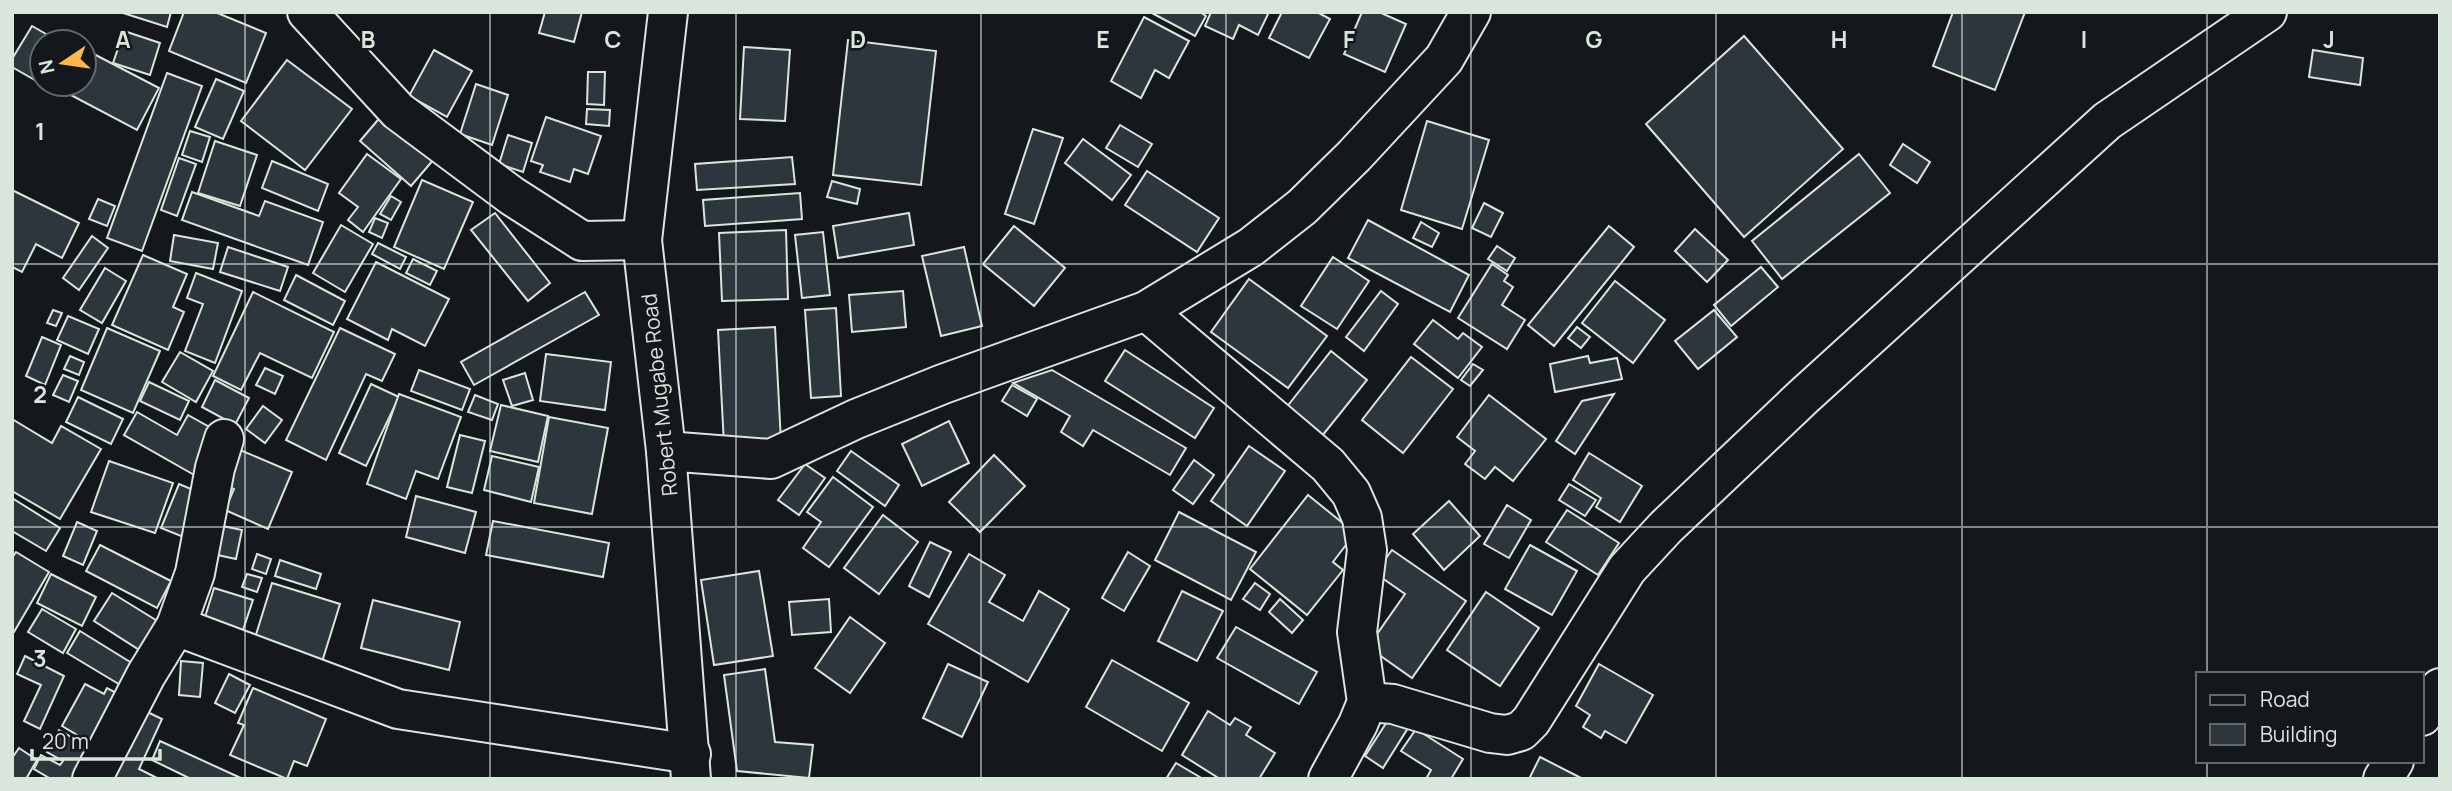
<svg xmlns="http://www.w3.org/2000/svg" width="2452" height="791" font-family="Manrope,sans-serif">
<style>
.building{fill:#2c363c;stroke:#d8e6dc;stroke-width:2}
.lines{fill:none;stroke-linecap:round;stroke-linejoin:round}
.minor-casing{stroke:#d8e6dc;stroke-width:42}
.tertiary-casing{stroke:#d8e6dc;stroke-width:42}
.minor{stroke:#14181c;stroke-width:38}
.tertiary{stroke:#14181c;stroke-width:38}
.grid{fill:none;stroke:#d8e6dc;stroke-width:2;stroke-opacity:0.55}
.labels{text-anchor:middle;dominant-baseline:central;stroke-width:5;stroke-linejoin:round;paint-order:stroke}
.street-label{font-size:21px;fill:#d8e6dc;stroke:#14181c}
.grid-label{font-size:23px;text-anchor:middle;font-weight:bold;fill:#d8e6dc;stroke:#14181c;stroke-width:5;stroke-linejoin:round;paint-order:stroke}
</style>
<rect width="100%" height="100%" fill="#14181c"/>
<g class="building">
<path d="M120,12H171L167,27Z"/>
<path d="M184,12H215L266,33L246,83L169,51Z"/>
<path d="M545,12H582L574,42L539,33Z"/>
<path d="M1150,12H1200L1206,16L1195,36Z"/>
<path d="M1211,12H1269L1258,35L1239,25L1233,39L1205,26Z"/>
<path d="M1282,12H1317L1330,19L1309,58L1269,38Z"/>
<path d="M1362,12H1379L1406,24L1385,72L1344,54Z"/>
<path d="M1953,12H2025L1995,90L1933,66Z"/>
<path d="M1144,17L1189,41L1169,78L1155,70L1141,98L1111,81Z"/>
<path d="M32,26L60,42H42V84H67L61,95L12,67V59Z"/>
<path d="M124,31L160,43L150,75L113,63Z"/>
<path d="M1744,36L1843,149L1744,237L1646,124Z"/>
<path d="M848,40L936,51L921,185L833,175Z"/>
<path d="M744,47L790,50L785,121L740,119Z"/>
<path d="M434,50L472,71L447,117L409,96Z"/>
<path d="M2313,50L2363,58L2360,85L2309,77Z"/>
<path d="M88,51L159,88L137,130L67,93L71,84H84V59Z"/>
<path d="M287,60L352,109L305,170L241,121Z"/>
<path d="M588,72H605L604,105L587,104Z"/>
<path d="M167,73L202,86L142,251L107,238Z"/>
<path d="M216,79L244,91L223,139L195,127Z"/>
<path d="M476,84L508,95L492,145L460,134Z"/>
<path d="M587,109L610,110L609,126L586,124Z"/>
<path d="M383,114L434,159L411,186L360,141Z"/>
<path d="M546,117L601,136L588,174L574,169L570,182L540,172L543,165L531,161Z"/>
<path d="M1427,121L1489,140L1462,229L1401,210Z"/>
<path d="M1120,125L1152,144L1138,167L1106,148Z"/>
<path d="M1033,129L1063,138L1034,224L1005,214Z"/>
<path d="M190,131L210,137L202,162L182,155Z"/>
<path d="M508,135L532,143L523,172L499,164Z"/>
<path d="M1083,139L1131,175L1112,200L1065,163Z"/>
<path d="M215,141L257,155L240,206L198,193Z"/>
<path d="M1903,144L1930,162L1917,183L1890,165Z"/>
<path d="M367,154L401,179L363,232L348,220L358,207L339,193Z"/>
<path d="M1859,154L1890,193L1782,279L1752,241Z"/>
<path d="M792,157L795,184L697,190L695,164Z"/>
<path d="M179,158L196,164L177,216L161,210Z"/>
<path d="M272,161L328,184L318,211L262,188Z"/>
<path d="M1147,171L1219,218L1197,252L1125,205Z"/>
<path d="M422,180L473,202L444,269L394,247Z"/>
<path d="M832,181L860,189L857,204L827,197Z"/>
<path d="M12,190L79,223L62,258L36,244L22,272L12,267Z"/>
<path d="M192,192L259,216L265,201L323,222L308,265L182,220Z"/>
<path d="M800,193L802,219L705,226L703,200Z"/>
<path d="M391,196L401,202L391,220L380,214Z"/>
<path d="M98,199L115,206L107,226L89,219Z"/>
<path d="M1484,203L1503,213L1491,237L1472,228Z"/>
<path d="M495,213L550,283L528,301L471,230Z"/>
<path d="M909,213L914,245L838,258L833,226Z"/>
<path d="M375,218L388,223L382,238L369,232Z"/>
<path d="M1368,220L1469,275L1450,312L1348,258Z"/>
<path d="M1421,222L1439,233L1432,247L1413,238Z"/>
<path d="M341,225L373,244L345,292L313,273Z"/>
<path d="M1014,226L1065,268L1034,306L983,264Z"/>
<path d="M1609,226L1634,247L1554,346L1528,325Z"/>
<path d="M1695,229L1728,260L1707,282L1675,251Z"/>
<path d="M786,230L788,299L722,301L719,233Z"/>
<path d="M823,232L830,295L802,298L795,235Z"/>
<path d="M174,235L218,243L213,269L170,261Z"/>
<path d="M92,236L108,248L79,290L63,278Z"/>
<path d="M378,243L406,257L400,269L372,254Z"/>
<path d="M1497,246L1515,258L1507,271L1488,259Z"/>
<path d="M228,247L288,267L280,291L220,272Z"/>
<path d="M964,247L982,326L941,336L922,256Z"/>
<path d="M143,255L187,274L173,307L184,312L168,350L112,325Z"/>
<path d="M1333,257L1369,281L1337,329L1301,306Z"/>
<path d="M413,259L437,271L430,285L406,273Z"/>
<path d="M376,262L449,299L425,346L392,329L388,340L347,319Z"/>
<path d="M1492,264L1508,275L1504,281L1513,287L1502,305L1525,320L1507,349L1458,318Z"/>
<path d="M1761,267L1778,287L1731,326L1714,305Z"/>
<path d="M105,268L126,281L102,323L80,310Z"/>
<path d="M196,273L242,291L215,363L185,351L203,304L187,298Z"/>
<path d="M296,275L345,301L333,325L284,300Z"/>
<path d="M1249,279L1327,336L1288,388L1211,332Z"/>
<path d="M1615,281L1665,320L1633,363L1582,323Z"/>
<path d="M903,291L906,327L852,332L849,295Z"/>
<path d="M1381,291L1398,304L1364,351L1346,337Z"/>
<path d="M253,292L334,332L312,378L260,353L241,390L213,376Z"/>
<path d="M585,292L599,315L474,385L461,362Z"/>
<path d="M836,308L841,396L811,398L805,310Z"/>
<path d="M53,310L62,313L56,326L47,323Z"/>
<path d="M1714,310L1737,337L1698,369L1675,341Z"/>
<path d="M68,316L99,329L88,354L57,340Z"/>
<path d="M1433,320L1458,339L1463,333L1482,347L1458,378L1414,344Z"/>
<path d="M775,327L781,442L724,445L718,330Z"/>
<path d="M1577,327L1590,337L1581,348L1568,338Z"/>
<path d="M107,328L160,351L133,413L81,390Z"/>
<path d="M340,328L395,354L382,381L366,374L326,460L286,440Z"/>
<path d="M42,337L61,345L45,385L26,376Z"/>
<path d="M1125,350L1214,408L1195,438L1105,381Z"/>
<path d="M1331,351L1367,380L1318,441L1282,413Z"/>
<path d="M180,352L213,371L196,402L162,382Z"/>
<path d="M546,354L611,362L605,410L540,401Z"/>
<path d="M70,356L84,362L79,375L64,369Z"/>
<path d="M1588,356L1590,363L1617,358L1622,379L1555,392L1550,364Z"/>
<path d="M1411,357L1453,389L1403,453L1362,420Z"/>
<path d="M1473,364L1483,370L1470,386L1461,380Z"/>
<path d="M265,368L283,376L275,394L256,385Z"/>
<path d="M419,370L470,389L462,410L411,391Z"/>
<path d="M1052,370L1186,448L1170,475L1093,430L1083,446L1061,432L1070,416L1013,383Z"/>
<path d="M525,373L533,400L512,406L503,380Z"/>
<path d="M63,375L78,381L69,402L53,395Z"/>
<path d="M215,380L249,398L235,425L202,407Z"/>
<path d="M149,382L189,401L180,420L140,401Z"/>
<path d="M371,384L399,397L366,466L339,453Z"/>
<path d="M1012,385L1037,399L1027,416L1002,401Z"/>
<path d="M399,394L461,417L438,479L416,471L406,499L367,484Z"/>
<path d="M1614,394L1575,454L1556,441L1582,401Z"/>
<path d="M475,395L498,404L492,420L468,412Z"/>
<path d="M1489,395L1546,439L1513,481L1495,467L1485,479L1465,464L1475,451L1457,437Z"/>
<path d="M78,397L123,419L111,444L66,422Z"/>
<path d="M501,405L548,416L538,462L490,451Z"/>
<path d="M263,406L282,420L265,443L246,429Z"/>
<path d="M137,412L177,435L188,415L220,433L196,476L124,435Z"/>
<path d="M549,417L608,428L592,514L534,503Z"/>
<path d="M12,419L52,443L61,426L101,449L60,519L12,491Z"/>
<path d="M949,421L969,463L922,486L902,444Z"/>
<path d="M460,435L485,441L472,493L447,487Z"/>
<path d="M1249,446L1285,471L1247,526L1211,501Z"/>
<path d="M233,447L292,472L268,529L225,510L234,489L217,482Z"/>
<path d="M851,451L899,485L885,506L837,471Z"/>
<path d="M1589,453L1642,486L1620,522L1596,507L1601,498L1573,480Z"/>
<path d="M994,455L1025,486L980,532L949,502Z"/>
<path d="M492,456L539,467L531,502L484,490Z"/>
<path d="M1194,460L1214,475L1193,504L1173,490Z"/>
<path d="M109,461L173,483L155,533L91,512Z"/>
<path d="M805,464L825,478L799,515L778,500Z"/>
<path d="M833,477L873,507L829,567L803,548L821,522L807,512Z"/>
<path d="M179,484L203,494L186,538L161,528Z"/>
<path d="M1569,484L1596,500L1585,516L1559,500Z"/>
<path d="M1308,495L1355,533L1333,562L1343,570L1307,615L1250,569Z"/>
<path d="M416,496L476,512L465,553L406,537Z"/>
<path d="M12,498L60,528L46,551L12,531Z"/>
<path d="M1449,501L1480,536L1444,570L1413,534Z"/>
<path d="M1507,505L1531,520L1509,558L1484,544Z"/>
<path d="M1567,510L1619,543L1598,575L1546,542Z"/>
<path d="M1179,512L1256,552L1231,600L1155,560Z"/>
<path d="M883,515L918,542L879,594L844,568Z"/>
<path d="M493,521L609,543L603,577L486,555Z"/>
<path d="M77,522L97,531L83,565L63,556Z"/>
<path d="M213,524L242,530L236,559L208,553Z"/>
<path d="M930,542L951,552L929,597L909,586Z"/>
<path d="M100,545L171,581L157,608L86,571Z"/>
<path d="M1530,545L1577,571L1552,615L1505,589Z"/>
<path d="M1392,550L1466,601L1412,678L1368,647L1405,594L1375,573Z"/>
<path d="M16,552L49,572L14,632L12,631V558Z"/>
<path d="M1128,552L1150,566L1124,611L1102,598Z"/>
<path d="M257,554L271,559L266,574L252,569Z"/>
<path d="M969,554L1005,575L989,602L1023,621L1039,591L1069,609L1028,682L928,624Z"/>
<path d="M280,560L321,574L316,589L275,576Z"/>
<path d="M759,571L773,656L714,665L701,580Z"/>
<path d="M51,574L96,597L82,626L37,603Z"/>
<path d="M247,574L262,578L257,592L242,587Z"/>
<path d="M272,583L340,604L322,662L254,641Z"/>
<path d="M1255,583L1270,594L1260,610L1243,599Z"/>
<path d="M214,588L253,600L239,642L201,630Z"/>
<path d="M1182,591L1223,611L1197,661L1158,641Z"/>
<path d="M1486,592L1539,628L1500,686L1447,650Z"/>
<path d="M112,593L159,622L141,651L94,621Z"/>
<path d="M829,599L831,632L792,635L789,602Z"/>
<path d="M1280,599L1303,620L1292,633L1269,612Z"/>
<path d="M373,600L460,622L449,670L361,648Z"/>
<path d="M42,609L76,629L63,653L28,632Z"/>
<path d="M850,617L885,643L850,693L815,668Z"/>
<path d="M1236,627L1317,672L1299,704L1217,658Z"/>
<path d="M80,631L135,665L122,686L67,653Z"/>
<path d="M25,656L64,676L40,729L24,721L41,685L17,674Z"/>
<path d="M1112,660L1189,703L1162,751L1086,707Z"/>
<path d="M181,661L203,663L200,697L179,695Z"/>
<path d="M948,664L988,682L962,737L923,718Z"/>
<path d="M1599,664L1653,695L1626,743L1605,731L1601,738L1583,727L1590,715L1576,706Z"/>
<path d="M765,669L775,742L813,745L809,778L737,771L724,675Z"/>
<path d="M229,674L250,685L235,713L215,703Z"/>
<path d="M85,684L104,694L107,688L126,698L81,779H51L34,769L41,755L60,765L63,761L47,752L59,730L75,739L77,735L62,726Z"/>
<path d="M253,688L326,719L307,766L294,761L287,779L230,755L244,725L238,723Z"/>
<path d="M137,707L162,719L139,769L159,779H105Z"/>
<path d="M1208,711L1230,725L1235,718L1251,727L1246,735L1275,753L1259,779H1220L1182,755Z"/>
<path d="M1390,717L1408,728L1383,768L1365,756Z"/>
<path d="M1416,729L1463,759L1451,779H1426L1431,770L1401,751Z"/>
<path d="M160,741L243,779H191L152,760Z"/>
<path d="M19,748L37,760L26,779H12V758Z"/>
<path d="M1540,757L1583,779H1529Z"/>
<path d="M1176,763L1203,779H1166Z"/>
</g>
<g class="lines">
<g class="minor-casing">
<g id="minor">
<path d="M307,12L398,111L512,196L582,241L642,240"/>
<path d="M1146,311L1328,465L1351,493L1362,518L1367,550L1357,632L1367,702L1358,724L1328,779"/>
<path d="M666,451L771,459L856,419L943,384L1146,311L1251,247L1302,207L1354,156L1444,59L1471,12"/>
<path d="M176,626L398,709L691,754"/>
<path d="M1367,702L1393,704L1490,733L1507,735L1521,731L1531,721L1627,569L1666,527L1803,397L2107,121L2267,12"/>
<path d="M2422,716L2440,688"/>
<path d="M92,779L146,675L176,626L195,573L215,468L224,439"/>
<path d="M2383,779L2394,761"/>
</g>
</g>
<g class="tertiary-casing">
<path id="tertiary" d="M668,12L642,240L666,451L691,779"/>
</g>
<use href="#minor" class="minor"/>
<use href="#tertiary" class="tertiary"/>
</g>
<path class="grid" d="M245,12V779M490,12V779M736,12V779M981,12V779M1226,12V779M1471,12V779M1716,12V779M1962,12V779M2207,12V674M12,264H2440M12,527H2440M2207,761V779"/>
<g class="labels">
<g class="street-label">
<text transform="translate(659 395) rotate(-96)">Robert Mugabe Road</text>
</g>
</g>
<g class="grid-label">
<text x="123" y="48">A</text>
<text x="368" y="48">B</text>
<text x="613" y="48">C</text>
<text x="858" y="48">D</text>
<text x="1103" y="48">E</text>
<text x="1349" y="48">F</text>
<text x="1594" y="48">G</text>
<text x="1839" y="48">H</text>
<text x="2084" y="48">I</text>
<text x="2329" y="48">J</text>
<text x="40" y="140">1</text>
<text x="40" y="403">2</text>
<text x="40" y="667">3</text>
</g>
<rect width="2452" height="791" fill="none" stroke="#d8e6dc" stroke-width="28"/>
<rect x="2196" y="672" width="228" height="91" fill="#14181c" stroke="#626a69" stroke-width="2"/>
<rect x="2210" y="695" width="35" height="10" fill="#14181c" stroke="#626a69" stroke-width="2"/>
<text x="2260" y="707" font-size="21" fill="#d8e6dc">Road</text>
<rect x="2210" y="724" width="35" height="21" fill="#2c363c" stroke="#626a69" stroke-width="2"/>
<text x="2260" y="742" font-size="21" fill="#d8e6dc">Building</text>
<g transform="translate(63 63) rotate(257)"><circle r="33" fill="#14181c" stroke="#626a69" stroke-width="2"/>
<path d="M0-5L12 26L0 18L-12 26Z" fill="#ffb74d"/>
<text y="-10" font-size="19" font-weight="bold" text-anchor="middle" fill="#d8e6dc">N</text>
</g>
<path d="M32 749v10h128v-10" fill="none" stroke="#d8e6dc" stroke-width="3.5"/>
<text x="42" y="749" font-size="21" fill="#d8e6dc" stroke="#14181c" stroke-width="5" paint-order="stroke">20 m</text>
</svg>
